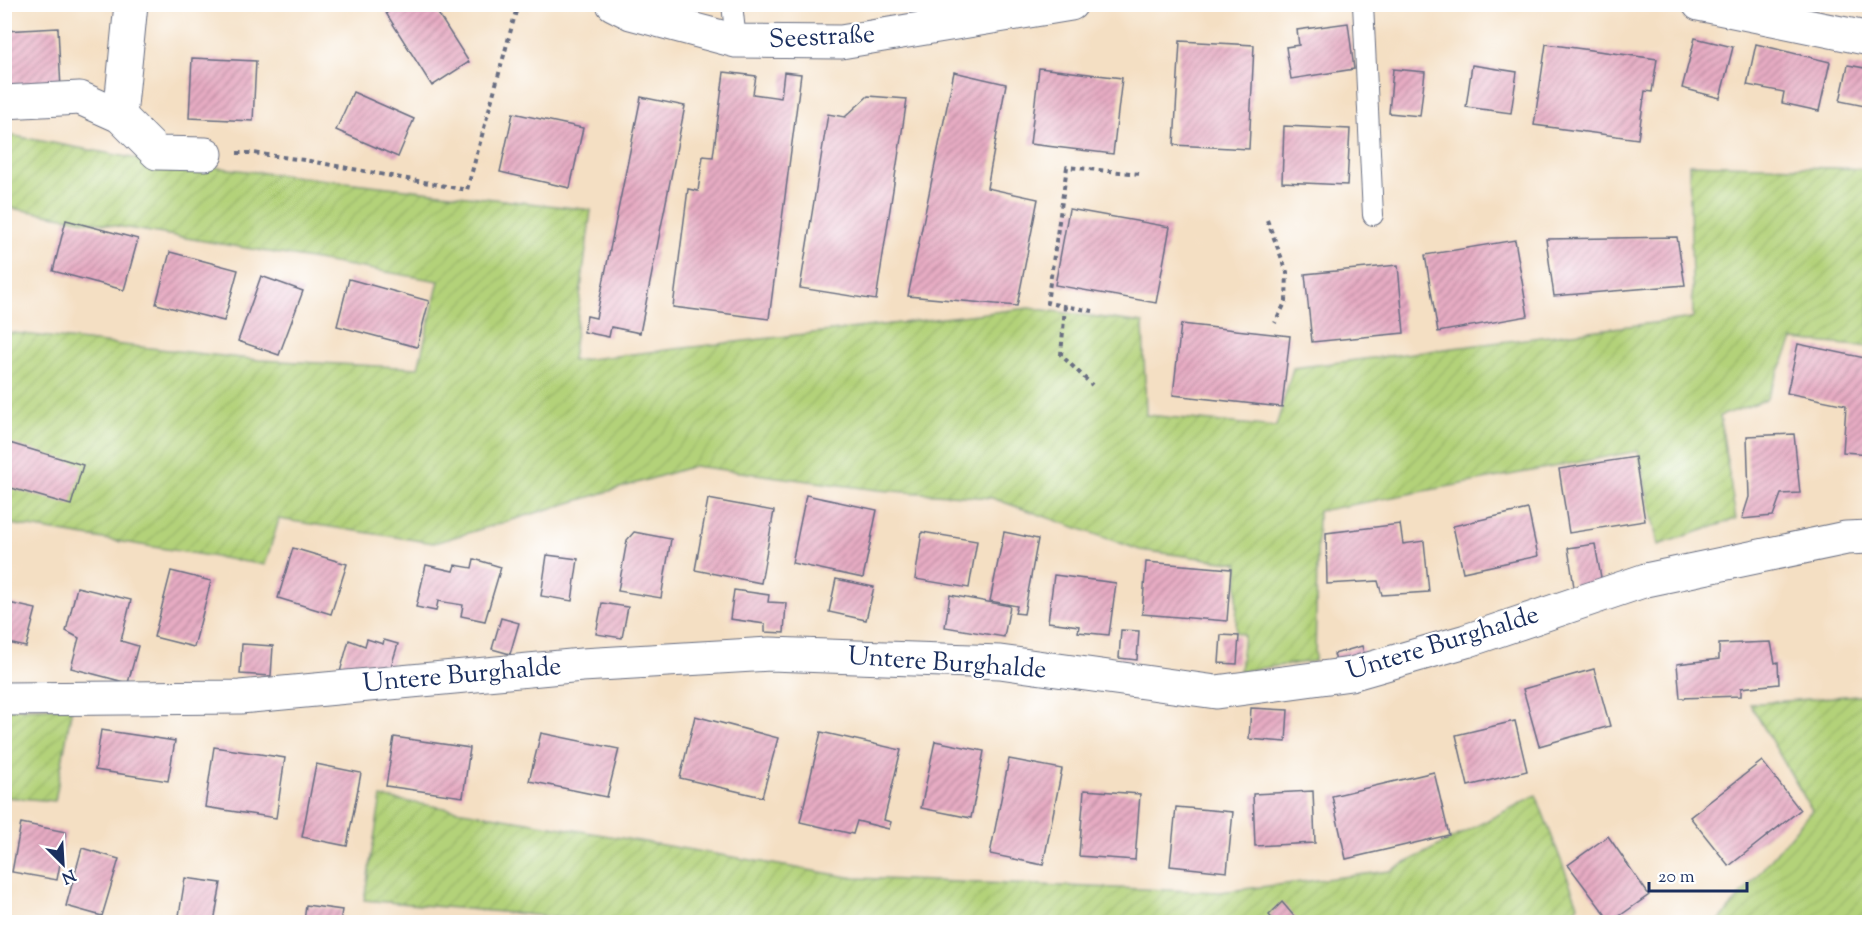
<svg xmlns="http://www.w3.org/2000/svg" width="1874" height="927" font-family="'Sorts Mill Goudy',serif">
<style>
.garden{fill:url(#garden-furrows);stroke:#67806c;stroke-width:1.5}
.building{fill:url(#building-hatch)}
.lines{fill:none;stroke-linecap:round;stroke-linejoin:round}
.lane-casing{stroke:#676d81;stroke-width:22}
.street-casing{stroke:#676d81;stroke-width:35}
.path{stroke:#676d81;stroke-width:4;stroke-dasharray:4.5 4.5;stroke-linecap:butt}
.lane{stroke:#fff;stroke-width:20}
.street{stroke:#fff;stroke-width:33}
.labels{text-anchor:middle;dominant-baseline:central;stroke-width:4.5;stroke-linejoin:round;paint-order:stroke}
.street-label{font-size:26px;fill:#1b2f5e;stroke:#fff}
</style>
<defs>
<pattern id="garden-furrows" width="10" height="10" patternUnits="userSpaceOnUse" patternTransform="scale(1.5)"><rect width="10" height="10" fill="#b3d279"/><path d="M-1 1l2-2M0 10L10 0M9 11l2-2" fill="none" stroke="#99b56b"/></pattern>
<pattern id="building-hatch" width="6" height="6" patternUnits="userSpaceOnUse" patternTransform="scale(1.5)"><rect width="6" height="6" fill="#e7acc3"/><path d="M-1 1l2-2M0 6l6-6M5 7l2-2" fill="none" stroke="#ba8ca2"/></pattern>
</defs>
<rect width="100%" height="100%" fill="#fff"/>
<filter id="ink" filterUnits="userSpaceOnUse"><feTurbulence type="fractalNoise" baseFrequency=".0167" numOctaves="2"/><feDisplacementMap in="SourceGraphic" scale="12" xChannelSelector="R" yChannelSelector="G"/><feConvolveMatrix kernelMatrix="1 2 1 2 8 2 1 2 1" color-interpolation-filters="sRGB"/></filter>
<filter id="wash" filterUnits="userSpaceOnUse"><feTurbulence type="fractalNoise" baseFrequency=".008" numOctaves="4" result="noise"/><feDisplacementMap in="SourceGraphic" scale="24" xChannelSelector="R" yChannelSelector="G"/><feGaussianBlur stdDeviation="1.35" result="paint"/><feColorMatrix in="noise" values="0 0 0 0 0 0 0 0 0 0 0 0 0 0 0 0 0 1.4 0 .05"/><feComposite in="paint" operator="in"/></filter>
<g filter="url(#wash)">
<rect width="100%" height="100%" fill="#f4dfc3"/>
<g class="garden">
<path d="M4,134L133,158L591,210L572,361L1029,308L1143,323L1146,415L1276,427L1293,368L1693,318L1689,164L1869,169V347L1793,340L1766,400L1720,416L1736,519L1658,545L1638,451L1318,511L1315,661L1240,671L1244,635L1236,632L1238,563L1140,550L992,498L878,490L694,466L434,543L279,519L265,565L5,523V332L259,360L418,368L439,281L5,207Z"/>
<path d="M1869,694V922H1718L1812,810L1750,704Z"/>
<path d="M72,707L55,801L5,797L4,709Z"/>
<path d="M1536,795L1578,905L1566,922H614L364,900L381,797L855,878L1220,892L1390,871Z"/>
</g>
<g id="blocks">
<g class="building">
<path d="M399,4H432L469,62L432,86L386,13Z"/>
<path d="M1348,23L1354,69L1291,79L1286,47L1299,45L1297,30Z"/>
<path d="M58,28L61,90L4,93V31Z"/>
<path d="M1695,38L1733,47L1720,98L1682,88Z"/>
<path d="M1180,41L1254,45L1249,149L1174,145Z"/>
<path d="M1546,44L1657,59L1652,92L1645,91L1638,139L1534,125Z"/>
<path d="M1756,44L1830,62L1819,111L1782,103L1784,92L1747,85Z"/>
<path d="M192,58L256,61L253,121L189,118Z"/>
<path d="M1472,65L1517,72L1511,113L1466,107Z"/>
<path d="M1848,65L1870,69V113L1864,112L1865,106L1840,101Z"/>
<path d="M1039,68L1122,78L1113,154L1030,144Z"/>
<path d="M1393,69L1425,72L1420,116L1389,113Z"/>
<path d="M724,72L756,76L753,94L781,98L784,72L801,74L769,319L673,307L688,189L698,191L703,156L713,157Z"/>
<path d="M954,72L1006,84L987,188L1038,199L1017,306L908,296Z"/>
<path d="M353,92L414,119L398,157L336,130Z"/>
<path d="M868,96L907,99L876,300L800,288L828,114L845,117Z"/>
<path d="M641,97L685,106L640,333L611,327L609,337L584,332L587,316L596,318Z"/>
<path d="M513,113L583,128L570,188L500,172Z"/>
<path d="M1284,126L1350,129L1347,185L1282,182Z"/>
<path d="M1069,209L1170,227L1156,303L1055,285Z"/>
<path d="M66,220L138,239L124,290L53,271Z"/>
<path d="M1677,237L1685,285L1554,296L1546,239Z"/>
<path d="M1515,240L1528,316L1438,332L1425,255Z"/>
<path d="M170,252L238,270L224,321L156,304Z"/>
<path d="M1398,265L1404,333L1312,342L1305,274Z"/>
<path d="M261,276L303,291L279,355L238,341Z"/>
<path d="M349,279L429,301L417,347L337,326Z"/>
<path d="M1181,324L1290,336L1282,407L1173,395Z"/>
<path d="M1798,344L1870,359V454L1843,452L1846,405L1787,393Z"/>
<path d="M1794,434L1800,493L1781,494L1773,516L1742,519L1749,497L1747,436Z"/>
<path d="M6,442L83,465L71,505L4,486Z"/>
<path d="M1635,457L1645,521L1569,533L1559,469Z"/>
<path d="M806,495L877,510L863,578L792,563Z"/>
<path d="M708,499L774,511L761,583L695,570Z"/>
<path d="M1528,509L1538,556L1463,572L1453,526Z"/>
<path d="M1400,524L1403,544L1424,541L1429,592L1382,595L1378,581L1327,584L1326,533Z"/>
<path d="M634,532L671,539L661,598L618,591L627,540Z"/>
<path d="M922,532L977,541L969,588L915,579Z"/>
<path d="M1004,532L1038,539L1024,614L1015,613L1017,606L990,601Z"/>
<path d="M1595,544L1602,583L1574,587L1568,548Z"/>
<path d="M293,548L347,564L331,614L278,598Z"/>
<path d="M547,555L578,559L572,601L541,596Z"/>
<path d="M474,559L501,567L485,621L461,616L463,605L438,601L436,611L416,607L426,565L453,571L455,565L472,568Z"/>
<path d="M1146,562L1231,569L1227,621L1142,614Z"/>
<path d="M171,571L211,581L194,647L154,637Z"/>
<path d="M1054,575L1116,583L1109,635L1078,632L1079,626L1048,622Z"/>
<path d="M836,579L874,587L866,620L829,612Z"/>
<path d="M77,587L131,600L121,641L138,646L128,683L71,668L79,638L66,631Z"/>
<path d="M734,590L769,595L768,602L786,603L784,633L765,632V624L730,619Z"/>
<path d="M950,595L1010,606L1004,637L945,627Z"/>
<path d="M4,602L36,609L26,647L4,642Z"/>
<path d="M602,603L628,607L622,638L596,634Z"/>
<path d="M501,618L519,623L510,654L492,649Z"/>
<path d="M1121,630L1139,631L1137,660L1119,658Z"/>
<path d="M1221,635L1239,636L1237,664L1219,663Z"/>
<path d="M367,639L383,644L384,640L398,644L388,676L340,672L349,640L365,646Z"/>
<path d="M1771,642L1775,663L1778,662L1779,684L1741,688V696L1680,698L1677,664L1719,659V644Z"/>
<path d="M242,644L273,646L271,676L240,674Z"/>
<path d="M1362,646L1366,660L1338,668L1334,654Z"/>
<path d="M1594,669L1610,726L1539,746L1523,689Z"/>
<path d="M1251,708L1288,710L1286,742L1249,739Z"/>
<path d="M695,716L778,738L762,797L680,778Z"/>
<path d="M1515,721L1527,771L1468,786L1456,735Z"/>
<path d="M101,730L175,741L168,781L95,770Z"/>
<path d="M821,732L901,750L884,820L891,822L889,829L857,821L853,834L800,822Z"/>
<path d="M541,733L619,749L607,797L529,781Z"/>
<path d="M394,737L470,748L463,797L386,786Z"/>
<path d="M935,741L984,751L971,818L921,808Z"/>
<path d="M214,747L285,758L276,818L205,807Z"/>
<path d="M1009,759L1062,769L1043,865L990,854Z"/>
<path d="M1762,761L1800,810L1729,866L1690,817Z"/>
<path d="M316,764L361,773L347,846L302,837Z"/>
<path d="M1434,772L1449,835L1346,859L1332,796Z"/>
<path d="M1084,790L1140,794L1135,860L1079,856Z"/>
<path d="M1313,791L1315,843L1255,846L1253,794Z"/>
<path d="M1176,807L1233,812L1227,872L1170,866Z"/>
<path d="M21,823L66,832L57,880L12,872Z"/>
<path d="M1608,836L1649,895L1611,922L1568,865Z"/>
<path d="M82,848L119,859L102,916L66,906Z"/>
<path d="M185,878L221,883L214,922H178Z"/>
<path d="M1282,902L1299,922H1275L1269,915Z"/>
<path d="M306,905L342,910L340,922H304Z"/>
</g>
</g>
</g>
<g filter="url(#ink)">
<use href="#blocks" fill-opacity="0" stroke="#676d81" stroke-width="1.5"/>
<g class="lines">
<g class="lane-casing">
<g id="lane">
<path d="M732,4L736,41"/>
<path d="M1363,4L1373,215"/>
</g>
</g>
<g class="street-casing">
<g id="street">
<path d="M613,4L631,13L736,41L841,42L1071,4"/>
<path d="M1699,4L1870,39"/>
<path d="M4,102L80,98L120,116L157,153L206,154"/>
<path d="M120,116L131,4"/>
<path d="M4,699L240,697L582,665L770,654L1000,662L1216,692L1351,674L1466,641L1646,580L1846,538L1870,537"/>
</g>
</g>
<g class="path">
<path d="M237,153H253L304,160L467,190L518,4"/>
<path d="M1267,220L1287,272L1286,301L1275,323"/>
<path d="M1065,306L1061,355L1092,385"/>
<path d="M1093,311L1047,303L1067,167L1141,174"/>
</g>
<use href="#lane" class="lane"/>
<use href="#street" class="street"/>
</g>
</g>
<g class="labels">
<g class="street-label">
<text transform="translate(822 38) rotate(-3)">Seestraße</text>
<text transform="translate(1443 644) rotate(-17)">Untere Burghalde</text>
<text transform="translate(947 664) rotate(4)">Untere Burghalde</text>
<text transform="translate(462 676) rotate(-5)">Untere Burghalde</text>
</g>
</g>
<rect width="1874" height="927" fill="none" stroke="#fff" stroke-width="24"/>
<g transform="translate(63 864) rotate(156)" stroke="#ffffff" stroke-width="4.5" paint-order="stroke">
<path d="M0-4.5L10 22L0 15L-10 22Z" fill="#1b2f5e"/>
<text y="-9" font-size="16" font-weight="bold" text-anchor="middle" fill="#1b2f5e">N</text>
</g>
<path d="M1649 882v9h98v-9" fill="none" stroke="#1b2f5e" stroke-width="3"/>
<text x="1658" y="882" font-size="18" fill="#1b2f5e" stroke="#ffffff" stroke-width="4.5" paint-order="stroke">20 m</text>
</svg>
